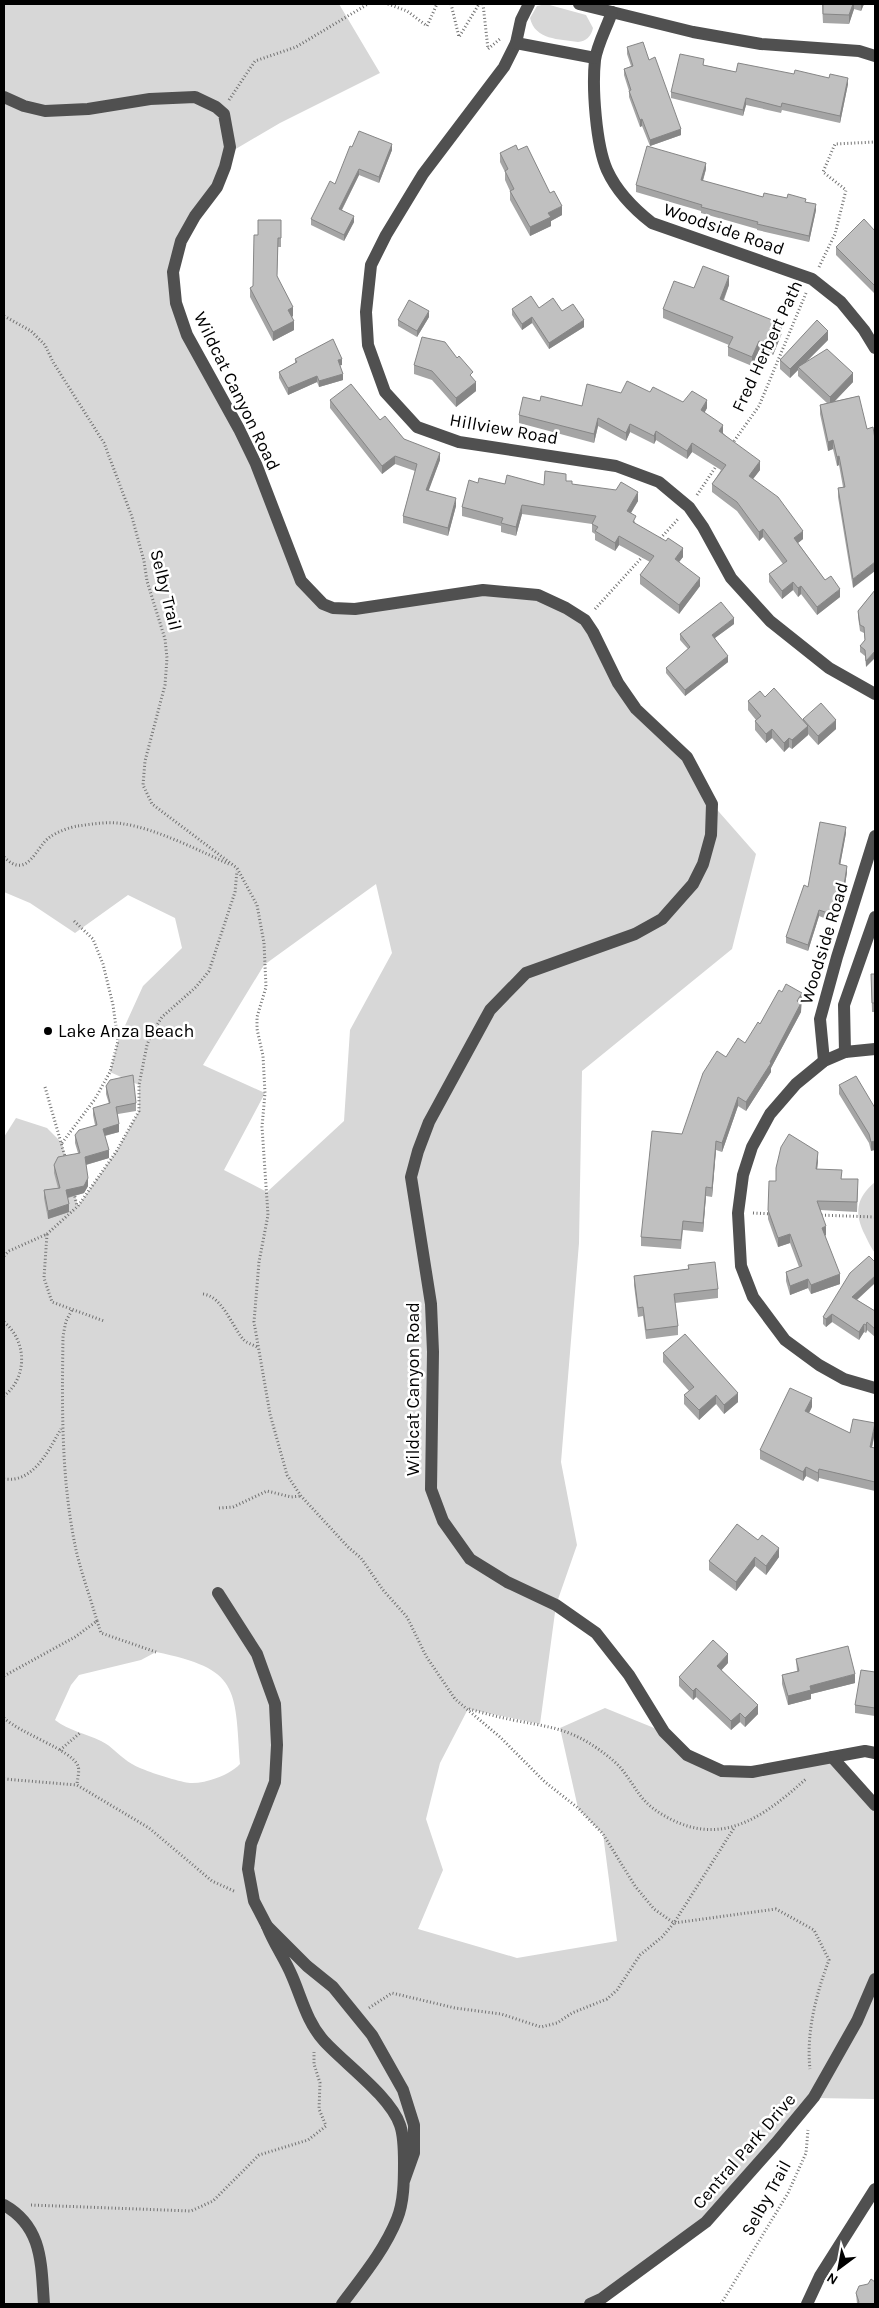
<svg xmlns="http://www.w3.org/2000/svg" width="879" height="2308" font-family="Karla,sans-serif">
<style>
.green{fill:#d7d7d7;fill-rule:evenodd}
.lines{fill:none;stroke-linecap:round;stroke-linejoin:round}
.path{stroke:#727272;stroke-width:3;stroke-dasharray:1 2.5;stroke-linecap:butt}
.minor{stroke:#505050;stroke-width:12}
.wall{fill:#a5a5a5}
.shaded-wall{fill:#868686}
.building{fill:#c0c0c0;stroke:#868686}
.poi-dot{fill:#000;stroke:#fff;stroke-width:2}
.labels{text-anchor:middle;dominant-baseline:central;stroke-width:5;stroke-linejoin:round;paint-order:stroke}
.street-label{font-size:18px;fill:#000;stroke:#fff}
.poi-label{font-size:18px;fill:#000;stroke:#fff;text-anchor:start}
</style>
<rect width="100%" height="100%" fill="#fff"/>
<g class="green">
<path d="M4,4H339L380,73L280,123L234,150L186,234L176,276L175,304L239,429L295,566L333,608L483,590L538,595L585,620L618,683L687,757L712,804L756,854L732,949L582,1071L579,1243L561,1462L577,1545L556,1605L540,1724L468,1709L440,1763L426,1819L443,1870L418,1929L517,1958L617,1941L603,1834L578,1808L560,1728L605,1708L664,1732L687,1755L722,1771L832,1757L875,1804V2099L814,2098L706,2222L590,2304H4V1137L16,1118L47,1128L62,1143L78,1206L116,1152L139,1111V1085L110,1072L118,1041L143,986L182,948L175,918L128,895L75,933L30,903L4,892ZM376,884L392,953L350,1030L344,1121L267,1192L224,1170L265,1093L203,1065L264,965ZM156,1652C239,1669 235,1687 240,1764C230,1775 205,1784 190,1783C179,1782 141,1770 132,1764C121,1758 112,1746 101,1741C85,1733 69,1731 55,1720L71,1685L79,1675L141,1660Z"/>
<path d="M546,4L586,15L593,28C591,37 586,41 578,42C559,39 535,40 530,18L537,6Z"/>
<path d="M875,1182V1253C871,1248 868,1241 865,1235C854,1213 856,1198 875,1182Z"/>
</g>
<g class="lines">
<g class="path">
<path d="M388,4L407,11L427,26L437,4"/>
<path d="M451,4L459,37L479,4"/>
<path d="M483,4L488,49L500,39"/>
<path d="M229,100L255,61L296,47L368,4"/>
<path d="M819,267L835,234L846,190L823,172L835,144L875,142"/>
<path d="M4,316L31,331L45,345L53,362L104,443L132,517L144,561L147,581L165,639L167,658L165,685L145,761L143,785L152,804L237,868L257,905L264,943L266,987L257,1017V1029L263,1056L265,1093L262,1127L268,1215L259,1262L254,1322L270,1414L287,1475L301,1496L349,1548L361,1558L383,1590L407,1617L426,1656L455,1699L500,1737L545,1782L578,1808L603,1834L635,1886L654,1909L674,1923L776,1909L814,1930L829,1960C816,1994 806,2033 810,2069"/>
<path d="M732,444L759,406L806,293"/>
<path d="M697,495L717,465"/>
<path d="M658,541L679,518"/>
<path d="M595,609L645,554"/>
<path d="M4,857C28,881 36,846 50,837C57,832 70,827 78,826C92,824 110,821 124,824C157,829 200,851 231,865"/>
<path d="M45,1087L66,1160"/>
<path d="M62,1143L95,1099L110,1072L118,1041L113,1005L103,964L93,939L74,921"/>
<path d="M74,1193L77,1206"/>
<path d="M753,1213L772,1214"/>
<path d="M818,1215L875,1217"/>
<path d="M47,1234L78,1206L116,1152L139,1111V1085L147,1045L152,1033L162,1017L196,987L209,971L235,892L237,871"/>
<path d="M4,1256L9,1251L47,1234L44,1278L52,1302L104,1321"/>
<path d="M203,1294C222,1296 232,1326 243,1339C246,1343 252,1344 257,1347"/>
<path d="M4,1322C27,1341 28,1377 4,1396"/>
<path d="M4,1479C34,1483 48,1451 61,1429"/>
<path d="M219,1508L233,1507L267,1491L291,1497L301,1496"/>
<path d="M97,1621L101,1633L156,1652"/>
<path d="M4,1676L75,1637L97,1621C90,1596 80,1570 75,1545C61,1476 62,1406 63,1336L66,1321L72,1310"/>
<path d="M469,1709C483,1713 498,1717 513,1720C542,1726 563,1727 589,1743C599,1749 611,1758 619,1766C629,1777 635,1790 644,1800C653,1810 667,1818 679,1823C730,1844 770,1811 807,1778"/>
<path d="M4,1718C21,1734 72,1750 78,1766C80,1771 77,1780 77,1785L149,1828L212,1881L236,1892"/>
<path d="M60,1750L80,1733"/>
<path d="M4,1779L77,1785"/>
<path d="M369,2008L392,1993L455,2008L501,2014L541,2027L557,2023L572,2013L607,1999L617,1990L640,1955L662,1937L674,1923L734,1828"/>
<path d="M31,2205L191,2211L213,2201L259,2155L308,2140L326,2126L319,2109L320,2083L314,2064V2052"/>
<path d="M721,2304L788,2193L806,2153L808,2130"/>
</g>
<g class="minor">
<path d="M529,4L521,20L516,43L504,67L423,174L386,235L371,265L366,312L368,345L385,392L417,427L459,442L616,466L659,482L689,507L703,527L731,578L770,621L829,668L875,694"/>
<path d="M579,4L693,32L761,44L859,51L875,56"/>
<path d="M612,12C607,27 597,45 595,60C592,88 596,145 607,170C617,192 634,209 652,223L812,279L841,302L864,330L875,348"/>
<path d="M516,43L595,58"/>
<path d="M4,97L24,106L45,111L88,109L150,99L195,97L216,107L224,114L230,147L225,167L217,187L195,216L181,241L173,272L176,303L187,335L239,429L256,464L301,581L323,604L333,608L355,609L483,590L538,595L566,608L585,620L593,632L618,683L636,709L687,757L712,804L711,835L703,864L693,884L662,919L635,934L526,973L490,1010L429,1122L418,1151L411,1177L431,1304L433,1352L431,1489L443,1521L470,1559L507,1582L556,1605L596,1633L629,1675L664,1732L687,1755L722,1771L752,1772L865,1751L875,1753"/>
<path d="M875,1049L845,1052L824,1061L796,1084L770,1114L752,1147L743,1175L738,1213L741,1266L753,1297L785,1340L819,1365L844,1379L875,1388"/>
<path d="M845,1052L844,1005L875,917"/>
<path d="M824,1061L820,1019L837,957L875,836"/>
<path d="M218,1593L257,1654L275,1704L277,1745L275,1782L251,1844L248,1869L254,1901L267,1926"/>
<path d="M832,1757L875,1805"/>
<path d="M4,2205C43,2227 41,2264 44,2304"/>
<path d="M342,2304C362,2277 384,2251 397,2219C404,2202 404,2180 404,2163C404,2151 404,2136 400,2125C390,2096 345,2064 324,2041C307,2022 302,1999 292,1976C285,1959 274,1944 267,1926L307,1966L333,1987L372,2035L403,2090L414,2125V2153L404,2181"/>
<path d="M590,2304L601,2299L706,2222L776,2143L814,2097L857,2021L875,1979"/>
<path d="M807,2304L820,2276L875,2189"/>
</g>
</g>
<g class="wall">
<path d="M822,4H864L861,11L854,9L849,24L823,23Z"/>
<path d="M627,47L649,60L681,135L650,146L642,126L640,127L629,97V91L624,75V69L631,66L627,54Z"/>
<path d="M704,65L736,72L794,74L848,84L840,123L782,110L781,113L746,105L743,116L671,98V92Z"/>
<path d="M352,147L392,150L379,183L359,175L342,210L354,222L344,241L311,225V219L335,184Z"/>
<path d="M518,150L562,215L551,221V226L530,236L510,200V191L505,180V172L500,162V153Z"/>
<path d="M706,169L703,181L763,197L806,202L816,210L809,242L757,230V229L701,213V211L636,192V185Z"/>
<path d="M281,220V247H278L277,276L293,316L292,317L294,330L273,341L250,297V288L253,286Z"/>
<path d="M875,231V292L874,293L836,255V247Z"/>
<path d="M729,285L724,300L782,333L773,355L759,350L752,366L728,356V347L729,345L663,318V309L694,288Z"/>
<path d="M539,308L562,311L584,327L549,349L532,323L522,330L512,315V309Z"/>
<path d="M429,317L417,337L398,326V320Z"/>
<path d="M828,340L806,362L853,382L835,401L859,396L853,588L838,497V488L843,487L839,465L837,466L833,449L828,451L820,414V405L827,403L798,376V370L790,378L780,369V360Z"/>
<path d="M295,359L342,365H340L343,380L319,387L317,382L288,395L279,378V372L295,363Z"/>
<path d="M414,365L473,379L476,391L456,407L432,380L414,374Z"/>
<path d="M650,392L683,402L707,408L704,413L723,433L760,470L753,479L803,539L798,543L825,580L840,597L817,615L801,594L798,597L793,590L782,599L769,582V574L783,564L763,537L759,541L737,511L712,492V484L721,470L692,452L687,459L656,440L654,444L630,432L626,441L598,426L594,443L519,423V415L540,401L582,406L621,393Z"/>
<path d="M330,400L380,420L404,439L440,460L428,491L456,506L448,536L403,523V516L415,471L395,464L382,474L330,408Z"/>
<path d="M566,481L572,485L638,501L630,513L636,524L683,557L679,562L700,586L679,614L640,584V575L650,562L619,545L615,551L595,540V534L592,532V524L522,514L516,536L501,532V526L462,516V507L478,483L544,485Z"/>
<path d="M875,590L866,667L865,656L860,652V646L865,641L864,633L860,631L858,617V611Z"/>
<path d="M734,624L715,638L728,662L685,696L666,673V668L688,649L680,640V634Z"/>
<path d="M765,697L803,720V719L836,729L818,745L808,734V735L792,749L789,747L784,752L772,738L766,743L755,730V721L756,720L748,710V701Z"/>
<path d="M846,833L840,865L847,872L843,898L834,922L819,916L808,951L786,943V937Z"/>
<path d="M871,974H875V1012H872Z"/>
<path d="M802,1002L801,1012L771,1068V1072L746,1111L738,1106L722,1152L716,1150L712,1197L706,1196L703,1232L683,1230L681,1249L641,1246V1237L682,1134L726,1057L745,1043L760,1024Z"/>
<path d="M839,1085L875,1108L871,1151L869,1143L839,1094Z"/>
<path d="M106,1086L136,1103V1111L118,1114L119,1132L105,1136L109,1158L86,1165L88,1186L84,1193L68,1198L69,1212L48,1219L44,1198V1190L58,1188L54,1173V1165L78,1153L75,1143V1135L95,1125L93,1115V1108L109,1104L106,1094Z"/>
<path d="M818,1161L817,1169L842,1179L858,1189L857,1212L820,1210L826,1235L825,1236L840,1284L811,1294L808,1288L790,1295L786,1281V1272L799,1267L790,1243L778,1247L768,1219V1210L776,1181Z"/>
<path d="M875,1262V1283L857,1300L875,1311V1337L867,1330L866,1333L864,1332L859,1340L832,1322L826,1327L823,1324V1317Z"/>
<path d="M688,1265L718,1289V1298L675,1303L678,1326V1335L646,1339L643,1316L638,1317L634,1285V1276L688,1269Z"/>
<path d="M663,1353L738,1402L724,1414L716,1404L699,1420L684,1404V1395L689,1391L663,1362Z"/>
<path d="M812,1407L809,1413L850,1433L875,1432L872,1448H875V1491L819,1478L818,1482L806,1476L803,1481L760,1459V1450Z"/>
<path d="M737,1524L779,1557L766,1575L755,1566L736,1591L709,1570V1561Z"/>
<path d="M796,1659L855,1683L811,1694V1699L788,1705L782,1684V1675L797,1671Z"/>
<path d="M728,1663L721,1670L758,1714L745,1727L740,1722L731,1730L696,1697L693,1700L679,1686V1677Z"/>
<path d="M875,1672V1716L855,1713V1705Z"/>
<path d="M856,2293L875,2304H857Z"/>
</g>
<g class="shaded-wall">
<path d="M853,4H854V9L849,24V15Z"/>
<path d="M861,4H864L861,11Z"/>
<path d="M848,78V84L840,123V116Z"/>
<path d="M746,98V105L743,116V110Z"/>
<path d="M642,119V126L640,127V120Z"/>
<path d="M681,129V135L650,146V140Z"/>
<path d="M392,144V150L379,183V177Z"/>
<path d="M706,163V169L701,186V180Z"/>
<path d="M359,169V175L339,215V209Z"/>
<path d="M816,204V210L809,242V236Z"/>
<path d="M562,206V215L551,221V226L530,236V227L548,213Z"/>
<path d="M354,216V222L344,241V235Z"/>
<path d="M729,276V285L720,308V299Z"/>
<path d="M875,284V292L874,293V285Z"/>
<path d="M293,307V316L288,319V310Z"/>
<path d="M429,311V317L417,337V331Z"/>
<path d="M532,317V323L522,330V324Z"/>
<path d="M584,320V327L549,349V343Z"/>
<path d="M294,321V330L273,341V332Z"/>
<path d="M782,324V333L773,355V346Z"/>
<path d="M828,331V340L800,368L798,367V370L790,378V369Z"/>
<path d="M759,341V350L752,366V357Z"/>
<path d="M342,359V365L338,366V360Z"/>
<path d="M853,373V382L830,406V397Z"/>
<path d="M343,374V380L319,387V381Z"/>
<path d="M317,376V382L288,395V388Z"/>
<path d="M476,382V391L456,407V398Z"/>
<path d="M707,400V408L701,419V410Z"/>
<path d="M598,418V426L594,443V434Z"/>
<path d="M630,424V432L626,441V433Z"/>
<path d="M723,425V433L719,439V431Z"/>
<path d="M656,431V440L654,444V436Z"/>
<path d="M833,440V449L828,451V442Z"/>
<path d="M692,443V452L687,459V451Z"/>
<path d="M440,453V460L426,498V490Z"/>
<path d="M395,456V464L382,474V466Z"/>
<path d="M839,456V465L837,466V457Z"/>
<path d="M760,461V470L749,484V476Z"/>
<path d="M638,492V501L627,520V511Z"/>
<path d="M456,498V506L448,536V528Z"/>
<path d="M522,505V514L516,536V527Z"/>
<path d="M763,529V537L759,541V532Z"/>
<path d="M803,531V539L794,546V538Z"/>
<path d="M619,536V545L615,551V543Z"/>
<path d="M683,548V557L675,567V559Z"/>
<path d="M875,562V571L853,588V579Z"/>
<path d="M700,578V586L679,614V605Z"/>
<path d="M793,582V590L782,599V591Z"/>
<path d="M801,586V594L798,597V588Z"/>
<path d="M840,589V597L817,615V607Z"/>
<path d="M734,618V624L712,640V635Z"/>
<path d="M875,651V658L866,667V661Z"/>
<path d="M728,656V662L685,696V690Z"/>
<path d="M836,720V729L818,745V736Z"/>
<path d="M808,726V735L792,749V740Z"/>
<path d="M772,729V738L766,743V734Z"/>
<path d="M789,738V747L784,752V743Z"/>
<path d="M846,827V833L839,871V864Z"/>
<path d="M847,866V872L843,898L834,922V915Z"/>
<path d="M819,910V916L808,951V945Z"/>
<path d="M802,993V1002L797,1010V1001Z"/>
<path d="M801,1003V1012L771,1068V1072L746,1111V1102L770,1062Z"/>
<path d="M738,1097V1106L722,1152V1143Z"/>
<path d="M119,1124V1132L103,1136V1129Z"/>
<path d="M716,1141V1150L712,1197V1188Z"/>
<path d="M875,1141V1150L871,1151V1142Z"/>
<path d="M109,1150V1158L85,1165V1157Z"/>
<path d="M818,1152V1161L816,1178V1169Z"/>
<path d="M88,1178V1186L84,1193L66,1198V1190Z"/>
<path d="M706,1187V1196L703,1232V1223Z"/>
<path d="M69,1204V1212L48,1219V1211Z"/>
<path d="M826,1226V1235L822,1237V1228Z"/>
<path d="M790,1234V1243L778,1247V1238Z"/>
<path d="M840,1274V1284L811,1294V1285Z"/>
<path d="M875,1276V1283L852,1304V1297Z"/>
<path d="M808,1279V1288L790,1295V1286Z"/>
<path d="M832,1314V1322L826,1327V1319Z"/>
<path d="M867,1322V1330L866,1333V1325Z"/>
<path d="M864,1324V1332L859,1340V1332Z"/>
<path d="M738,1393V1402L724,1414V1405Z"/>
<path d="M716,1395V1404L699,1420V1410Z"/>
<path d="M812,1398V1407L805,1420V1411Z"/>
<path d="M875,1423V1432L870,1456V1447Z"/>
<path d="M806,1467V1476L803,1481V1472Z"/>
<path d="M819,1469V1478L818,1482V1473Z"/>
<path d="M779,1548V1557L766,1575V1566Z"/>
<path d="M755,1557V1566L736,1591V1582Z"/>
<path d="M728,1654V1663L717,1675V1666Z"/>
<path d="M855,1674V1683L811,1694V1699L788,1705V1696L810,1686Z"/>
<path d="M696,1688V1697L693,1700V1691Z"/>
<path d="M758,1705V1714L745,1727V1718Z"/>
<path d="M740,1713V1722L731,1730V1721Z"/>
</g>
<g class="building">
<path d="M823,4H853L849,15L823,14Z"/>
<path d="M643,42L649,60L655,57L681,129L650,140L642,119L640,120L629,91L631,90L624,69L633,66L627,47Z"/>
<path d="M680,54L704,59L703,65L736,72L738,63L794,74L795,70L829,78L830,74L848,78L840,116L782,103L781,107L746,98L743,110L671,92Z"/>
<path d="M359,131L392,144L379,177L359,169L339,209L354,216L344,235L311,219L330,181L335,184L350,146L352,147Z"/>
<path d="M516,145L518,150L527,146L550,193L554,191L562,206L548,213L551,217L530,227L510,191L514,189L505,171L508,169L500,153Z"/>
<path d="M647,146L706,163L701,180L763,197L764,193L787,198L788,194L806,199L805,202L816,204L809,236L757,224L758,222L701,207L702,205L636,185Z"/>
<path d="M864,219L875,231V284L874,285L836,247Z"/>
<path d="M258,220H281V238H278L277,276L293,307L288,310L294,321L273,332L250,288L253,286L254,235H258Z"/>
<path d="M703,266L729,276L720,299L782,324L773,346L759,341L752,357L728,347L733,337L663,309L674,281L694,288Z"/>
<path d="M531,296L539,308L553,298L562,311L573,304L584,320L549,343L532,317L522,324L512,309Z"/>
<path d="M409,300L429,311L417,331L398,320Z"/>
<path d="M817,320L828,331L790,369L780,360Z"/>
<path d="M422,337L445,342L457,358L459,356L473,372L470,375L476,382L456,398L432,371L414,365Z"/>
<path d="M333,339L342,359L338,360L343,374L319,381L317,376L288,388L279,372L297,362L295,359Z"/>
<path d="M827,349L853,373L830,397L798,367Z"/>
<path d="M627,381L650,392L653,387L683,402L692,391L707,400L701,410L723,425L719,431L760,461L749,476L778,497L803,531L794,538L825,580L831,576L840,589L817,607L801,586L798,588L793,582L782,591L769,574L787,561L763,529L759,532L737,502L712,484L726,465L692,443L687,451L656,431L654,436L630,424L626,433L598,418L594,434L519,415L523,397L540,401L541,396L582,406L587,384L621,393Z"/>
<path d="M351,384L380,420L385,416L404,439L440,453L426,490L456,498L448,528L403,516L417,464L395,456L382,466L330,400Z"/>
<path d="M859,396L867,429L873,427L875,439V562L853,579L838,488L845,487L839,456L837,457L833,440L828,442L820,405Z"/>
<path d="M545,471L566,474V481H572V484L616,490L621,482L638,492L627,511L636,516L633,522L666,541L668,538L683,548L675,559L700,578L679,605L640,575L654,556L619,536L615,543L595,531L598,527L592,524L596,516L522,505L516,527L501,523L503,518L462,507L469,480L478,483L479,478L505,484L507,475L544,485Z"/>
<path d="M875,590V651L866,661L865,650L860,646L865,640L864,627L860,625L858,611Z"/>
<path d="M721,602L734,618L712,635L728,656L685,690L666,668L690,647L680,634Z"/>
<path d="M774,688L808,726L792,740L789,738L784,743L772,729L766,734L755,721L761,716L748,701L760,691L765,697Z"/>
<path d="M821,703L836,720L818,736L803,719Z"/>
<path d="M820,822L846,827L839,864L847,866L843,892L834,915L819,910L808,945L786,937L804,885L808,887Z"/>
<path d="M871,974H875V1003H872Z"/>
<path d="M786,984L802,993L797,1001L801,1003L770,1062L771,1063L746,1102L738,1097L722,1143L716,1141L712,1188L706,1187L703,1223L683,1221L681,1240L641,1237L652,1131L682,1134L703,1073L717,1051L726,1057L738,1038L745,1043L758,1022L760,1024L779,990L782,992Z"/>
<path d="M133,1075L136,1103L116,1107L119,1124L103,1129L109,1150L85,1157L88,1178L84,1186L66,1190L69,1204L48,1211L44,1190L60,1188L54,1165L58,1157L80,1153L75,1135L79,1130L97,1125L93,1108L110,1103L106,1086L110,1080Z"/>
<path d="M856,1076L875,1108V1141L871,1142L869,1134L839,1085Z"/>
<path d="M789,1134L818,1152L816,1169L842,1170L841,1179H858L857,1202L817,1201L826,1226L822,1228L840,1274L811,1285L808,1279L790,1286L786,1272L802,1266L790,1234L778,1238L768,1210L769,1181H776V1168L781,1147Z"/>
<path d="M869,1256L875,1262V1276L852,1297L875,1311V1329L867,1322L866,1325L864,1324L859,1332L832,1314L826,1319L823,1317L850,1273Z"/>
<path d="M715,1262L718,1289L674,1294L678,1326L646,1330L643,1307L638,1308L634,1276L689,1269L688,1265Z"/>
<path d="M685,1334L738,1393L724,1405L716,1395L699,1410L684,1395L694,1387L663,1353Z"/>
<path d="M790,1388L812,1398L805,1411L850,1433L853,1419L875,1423L870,1447L875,1448V1482L819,1469L818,1473L806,1467L803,1472L760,1450Z"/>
<path d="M737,1524L758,1540L762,1535L779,1548L766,1566L755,1557L736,1582L709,1561Z"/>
<path d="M713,1640L728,1654L717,1666L758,1705L745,1718L740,1713L731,1721L696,1688L693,1691L679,1677Z"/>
<path d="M848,1646L855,1674L810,1686L811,1690L788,1696L782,1675L799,1671L796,1659Z"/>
<path d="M861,1670L875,1672V1708L855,1705Z"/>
<path d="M871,2279L875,2282V2304H858L859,2302L856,2293L859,2286L868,2284Z"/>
</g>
<circle class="poi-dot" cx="48" cy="1031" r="5"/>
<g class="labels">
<g class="street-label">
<text transform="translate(724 229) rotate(19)">Woodside Road</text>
<text transform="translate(767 346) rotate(-65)">Fred Herbert Path</text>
<text transform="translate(237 391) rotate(64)">Wildcat Canyon Road</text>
<text transform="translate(504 429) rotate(10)">Hillview Road</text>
<text transform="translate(166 590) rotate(76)">Selby Trail</text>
<text transform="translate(824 943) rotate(-73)">Woodside Road</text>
<text transform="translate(413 1389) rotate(-90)">Wildcat Canyon Road</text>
<text transform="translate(744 2151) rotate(-49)">Central Park Drive</text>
<text transform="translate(766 2198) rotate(-61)">Selby Trail</text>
</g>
<g class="poi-label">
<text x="58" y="1031">Lake Anza Beach</text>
</g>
</g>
<rect width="879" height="2308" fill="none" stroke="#000000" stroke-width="10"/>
<g transform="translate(839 2268) rotate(212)" stroke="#ffffff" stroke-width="4" paint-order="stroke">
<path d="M0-4L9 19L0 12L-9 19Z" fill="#000000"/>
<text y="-8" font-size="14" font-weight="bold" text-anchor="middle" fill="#000000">N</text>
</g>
</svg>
